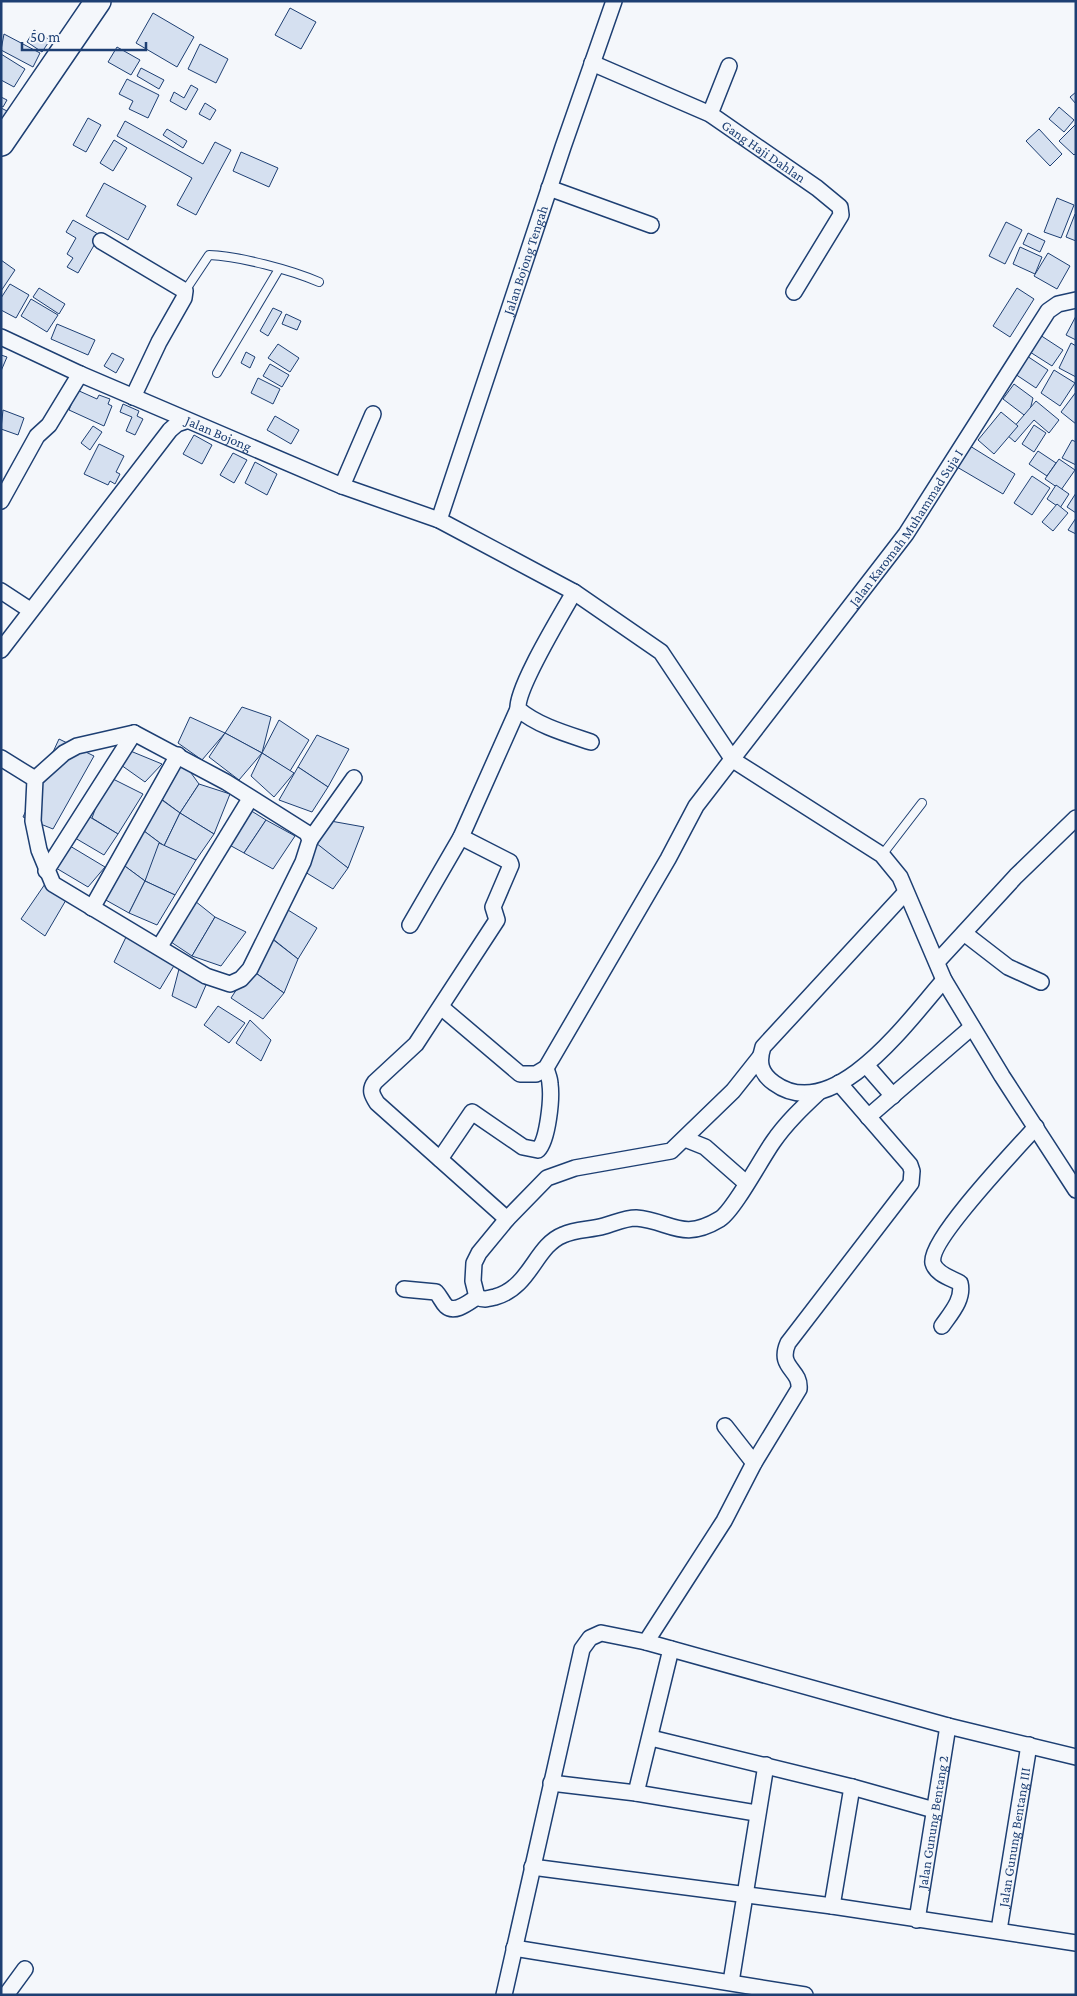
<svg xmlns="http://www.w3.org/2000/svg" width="1077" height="1996" font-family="'Crimson Pro',serif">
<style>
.building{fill:#d5e0f0;stroke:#1d3f73}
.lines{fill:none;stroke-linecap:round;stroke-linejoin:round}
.service-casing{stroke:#1d3f73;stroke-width:10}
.minor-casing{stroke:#1d3f73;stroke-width:18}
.trunk-casing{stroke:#1d3f73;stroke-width:28}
.service{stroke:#f4f7fb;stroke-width:8}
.minor{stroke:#f4f7fb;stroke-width:15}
.trunk{stroke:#f4f7fb;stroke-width:25}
.labels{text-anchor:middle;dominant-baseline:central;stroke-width:4;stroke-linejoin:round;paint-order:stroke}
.street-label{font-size:14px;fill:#1d3f73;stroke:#f4f7fb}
</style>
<rect width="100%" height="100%" fill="#f4f7fb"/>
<g class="building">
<path d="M290,8L316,22L301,49L275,35Z"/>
<path d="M153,13L194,37L177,67L136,43Z"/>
<path d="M34,30L50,40L42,52L27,42Z"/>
<path d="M4,34L40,53L33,67L1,50Z"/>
<path d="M200,44L228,59L216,83L188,69Z"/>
<path d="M117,47L140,60L131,75L108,62Z"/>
<path d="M1,54L25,69L14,87L1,80Z"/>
<path d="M141,68L164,80L159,89L137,76Z"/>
<path d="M127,79L159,95L148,118L129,109L133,101L119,94Z"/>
<path d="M191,85L198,89L186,110L170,101L174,92L184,98Z"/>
<path d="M1076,92V104L1070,97Z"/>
<path d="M1,97L7,100L3,107L1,106Z"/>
<path d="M205,103L216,110L210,120L199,114Z"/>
<path d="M1059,107L1074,120L1064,132L1049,119Z"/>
<path d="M1,108L7,111L1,121Z"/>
<path d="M88,118L101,125L86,152L73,145Z"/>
<path d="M125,121L203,164L215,142L231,150L196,215L177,205L192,178L117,136Z"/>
<path d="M1076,124V153L1074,155L1059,141Z"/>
<path d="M167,129L187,141L183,148L163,135Z"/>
<path d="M1039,129L1062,154L1050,166L1026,141Z"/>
<path d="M114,140L127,148L113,171L100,163Z"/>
<path d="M241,152L278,168L269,187L233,171Z"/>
<path d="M104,183L146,206L128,240L86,216Z"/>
<path d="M1057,198L1074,205L1061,238L1044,232Z"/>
<path d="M1075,214H1076V241L1066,237Z"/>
<path d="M73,220L100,235L78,273L67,267L73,258L67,254L76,238L66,232Z"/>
<path d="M1006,222L1022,230L1005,264L989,256Z"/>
<path d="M1028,233L1045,241L1040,252L1023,244Z"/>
<path d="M1020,247L1042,257L1035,274L1013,264Z"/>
<path d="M1048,253L1070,266L1057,289L1034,276Z"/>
<path d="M1,260L15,270L1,291Z"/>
<path d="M10,284L29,295L16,318L1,310V298Z"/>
<path d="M39,288L65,304L59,314L33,297Z"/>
<path d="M1017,288L1034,299L1010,337L993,326Z"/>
<path d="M31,299L58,315L47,332L21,316Z"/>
<path d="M273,308L282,312L268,336L260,331Z"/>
<path d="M286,314L301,321L297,330L282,324Z"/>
<path d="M1076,316V340L1066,335Z"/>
<path d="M57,324L95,340L88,355L51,339Z"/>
<path d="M1040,335L1063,350L1052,366L1030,352Z"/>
<path d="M1071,343L1076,346V377L1059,368Z"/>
<path d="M278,344L299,358L290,372L268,358Z"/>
<path d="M246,352L255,357L250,368L241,363Z"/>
<path d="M112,353L124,359L116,373L104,366Z"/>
<path d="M1,355L7,357L1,371Z"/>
<path d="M1027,356L1048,370L1036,388L1015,374Z"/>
<path d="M270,364L289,375L282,387L263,376Z"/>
<path d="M1054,370L1075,383L1060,406L1041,393Z"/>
<path d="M258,378L280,389L273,404L251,393Z"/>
<path d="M1014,384L1033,398L1028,418L1003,399Z"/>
<path d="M77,390L97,399L99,395L110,399L108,404L112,406L104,426L69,410Z"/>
<path d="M1076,392V424L1061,412Z"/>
<path d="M1036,401L1059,420L1049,433L1034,420L1015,442L1007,435Z"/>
<path d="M123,404L139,411L137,416L143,419L135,435L126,431L132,417L120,412Z"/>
<path d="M3,410L24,418L18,435L1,429Z"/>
<path d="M1001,412L1018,426L994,454L978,440Z"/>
<path d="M275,416L299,430L291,444L267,430Z"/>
<path d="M1034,425L1046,433L1034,452L1022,444Z"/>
<path d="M93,426L102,432L90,450L81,443Z"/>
<path d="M194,435L212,445L202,464L183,454Z"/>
<path d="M1072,440L1076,442V465L1062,458Z"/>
<path d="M99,444L124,456L116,472L120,474L115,484L110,481L108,485L84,474Z"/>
<path d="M970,446L1015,474L1003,494L957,467Z"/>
<path d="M1038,451L1056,463L1047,476L1029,464Z"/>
<path d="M233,453L247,460L234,483L220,475Z"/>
<path d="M1059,459L1075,470L1061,490L1045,479Z"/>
<path d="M255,462L277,474L267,495L245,483Z"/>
<path d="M1032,476L1050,488L1032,515L1014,503Z"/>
<path d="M1056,485L1069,494L1060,508L1047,499Z"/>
<path d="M1076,493V513L1067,507Z"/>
<path d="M1057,504L1068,513L1053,531L1042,522Z"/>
<path d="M1076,518V534L1068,530Z"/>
<path d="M242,707L271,717L262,753L225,733Z"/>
<path d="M190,717L225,733L202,760L178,743Z"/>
<path d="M279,720L309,740L290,771L262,753Z"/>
<path d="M225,733L262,753L239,780L209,757Z"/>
<path d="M317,735L349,749L328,787L298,767Z"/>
<path d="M59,739L94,756L53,829L23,817Z"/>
<path d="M128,750L162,764L145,782L121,765Z"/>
<path d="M262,753L294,773L274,797L251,776Z"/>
<path d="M178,755L199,784L180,813L160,798Z"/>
<path d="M298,767L328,787L312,812L279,800Z"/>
<path d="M107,776L143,794L118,834L92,818Z"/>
<path d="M199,784L230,794L214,834L180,813Z"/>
<path d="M155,795L180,813L164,846L144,831Z"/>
<path d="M245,807L266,820L244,853L224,842Z"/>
<path d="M83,813L118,834L104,855L70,835Z"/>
<path d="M180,813L214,834L196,860L164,846Z"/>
<path d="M266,820L295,836L273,869L244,853Z"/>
<path d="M325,820L364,827L348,868L310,840Z"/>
<path d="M144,831L164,846L145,881L118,861Z"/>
<path d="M65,843L105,867L88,887L51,865Z"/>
<path d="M159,843L196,860L175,895L145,881Z"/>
<path d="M316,843L348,868L333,889L305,872Z"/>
<path d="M118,861L145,881L129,913L104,899Z"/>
<path d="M145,881L175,895L157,925L129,913Z"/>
<path d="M45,884L66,900L45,936L21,919Z"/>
<path d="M195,901L215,917L192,956L171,942Z"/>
<path d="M288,910L317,928L298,959L273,939Z"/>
<path d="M215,917L246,932L221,966L192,956Z"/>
<path d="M127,935L175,964L160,989L114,962Z"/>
<path d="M267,935L298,959L284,993L256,973Z"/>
<path d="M179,969L206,985L196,1008L172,996Z"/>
<path d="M250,969L284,993L263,1019L231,998Z"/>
<path d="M218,1006L245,1023L229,1043L204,1025Z"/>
<path d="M250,1020L271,1040L261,1061L236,1043Z"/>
</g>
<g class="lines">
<g class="service-casing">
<g id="service">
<path d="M185,291L209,255C239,256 291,270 319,282"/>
<path d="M217,373L279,269"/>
<path d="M882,855L922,803"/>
</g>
</g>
<g class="minor-casing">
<g id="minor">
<path id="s1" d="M592,63L710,114L817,188L840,207L841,215L794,292"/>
<path d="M710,114L729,66"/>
<path d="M549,188L651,225"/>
<path d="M101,241L185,291L184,298L159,342L133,397"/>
<path id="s2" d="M1,337L80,374L342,486L439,520L574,592L661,652L733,760L882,855L900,877L944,980L1002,1076L1076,1190"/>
<path d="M342,486L373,414"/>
<path d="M1,501L37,436L49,425L80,374"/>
<path id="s3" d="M439,520L563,147L614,1"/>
<path d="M1,591L30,610"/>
<path d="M574,592C562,614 516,688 518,709C538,726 567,734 591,742"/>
<path d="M1,650L170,430L177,424L186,421"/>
<path d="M1,758L35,779L33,821L39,850L53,884L206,976L230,984L241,979L250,969L303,862L310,840L307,833L226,782L134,733L77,746L64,753L35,779"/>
<path d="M461,837L510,862L511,865L493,907L497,920L416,1044L375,1082C369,1090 372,1095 377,1103L507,1219"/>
<path d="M310,840L354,778"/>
<path d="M46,871L134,733"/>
<path d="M905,893L763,1047C758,1062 760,1073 774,1083C834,1127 910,1018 944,980"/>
<path d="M92,908L178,755"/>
<path d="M410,925L461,837L518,709"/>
<path d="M964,933L1008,967L1041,982"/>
<path d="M160,946L250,799"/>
<path d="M937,962L1016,876L1076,818"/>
<path id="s4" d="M441,1007L520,1074H536L546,1068L668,859L696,806L906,534L1048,311L1058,304L1076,300"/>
<path d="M760,1057L733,1091L671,1151L575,1168L547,1178L507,1219L479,1253L474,1263L473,1281L477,1297C484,1300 487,1299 495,1297C531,1287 535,1246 563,1235C576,1229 590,1230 604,1226C615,1223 625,1218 636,1218C671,1221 682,1242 720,1219C734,1210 761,1159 773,1142C786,1123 803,1107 819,1092"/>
<path d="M866,1065L893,1096"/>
<path d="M868,1117L972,1027"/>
<path d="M685,1139L705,1147L746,1183"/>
<path d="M440,1159L472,1112L523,1147L538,1150C548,1140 552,1098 550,1084C550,1078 547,1073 546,1068"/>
<path d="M404,1289L436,1292C440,1296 442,1302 446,1306C455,1314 469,1302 477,1297"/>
<path d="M942,1326C951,1313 964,1299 960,1283C951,1278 936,1274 933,1263C928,1241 1018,1147 1036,1127"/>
<path d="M725,1426L754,1463"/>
<path d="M646,1642L724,1521L754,1463L799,1389C801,1369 777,1368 788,1343L911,1183L912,1171L910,1165L839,1083"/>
<path d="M651,1738L852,1787L934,1810"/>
<path d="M551,1783L636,1793L756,1813"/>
<path d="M636,1793L671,1649"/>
<path d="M532,1867L832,1906L1076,1943"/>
<path d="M832,1906L852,1787"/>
<path id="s5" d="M917,1920L948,1726"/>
<path id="s6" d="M999,1930L1029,1745"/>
<path d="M514,1948L805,1995"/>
<path d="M731,1982L766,1765"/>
<path d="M6,1995L25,1969"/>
<path d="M504,1995L582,1649L590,1638L601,1633L646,1642L948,1726L1076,1757"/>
</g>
</g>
<g class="trunk-casing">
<path id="trunk" d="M1,143L98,1"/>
</g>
<use href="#service" class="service"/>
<use href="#minor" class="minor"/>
<use href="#trunk" class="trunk"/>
</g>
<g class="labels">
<g class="street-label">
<text stroke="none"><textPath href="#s1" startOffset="194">Gang Haji Dahlan</textPath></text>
<text stroke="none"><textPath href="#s3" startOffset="274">Jalan Bojong Tengah</textPath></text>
<text stroke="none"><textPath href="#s2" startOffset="238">Jalan Bojong</textPath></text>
<text stroke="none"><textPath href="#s4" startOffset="782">Jalan Karomah Muhammad Suja I</textPath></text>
<text stroke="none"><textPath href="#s5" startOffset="99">Jalan Gunung Bentang 2</textPath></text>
<text stroke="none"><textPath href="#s6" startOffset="94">Jalan Gunung Bentang III</textPath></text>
</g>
</g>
<rect width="1077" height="1996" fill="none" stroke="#1d3f73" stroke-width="5"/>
<path d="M22 42v8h124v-8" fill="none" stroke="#1d3f73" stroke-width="2.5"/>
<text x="30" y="42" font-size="15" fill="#1d3f73" stroke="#f4f7fb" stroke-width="4" paint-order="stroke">50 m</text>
</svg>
